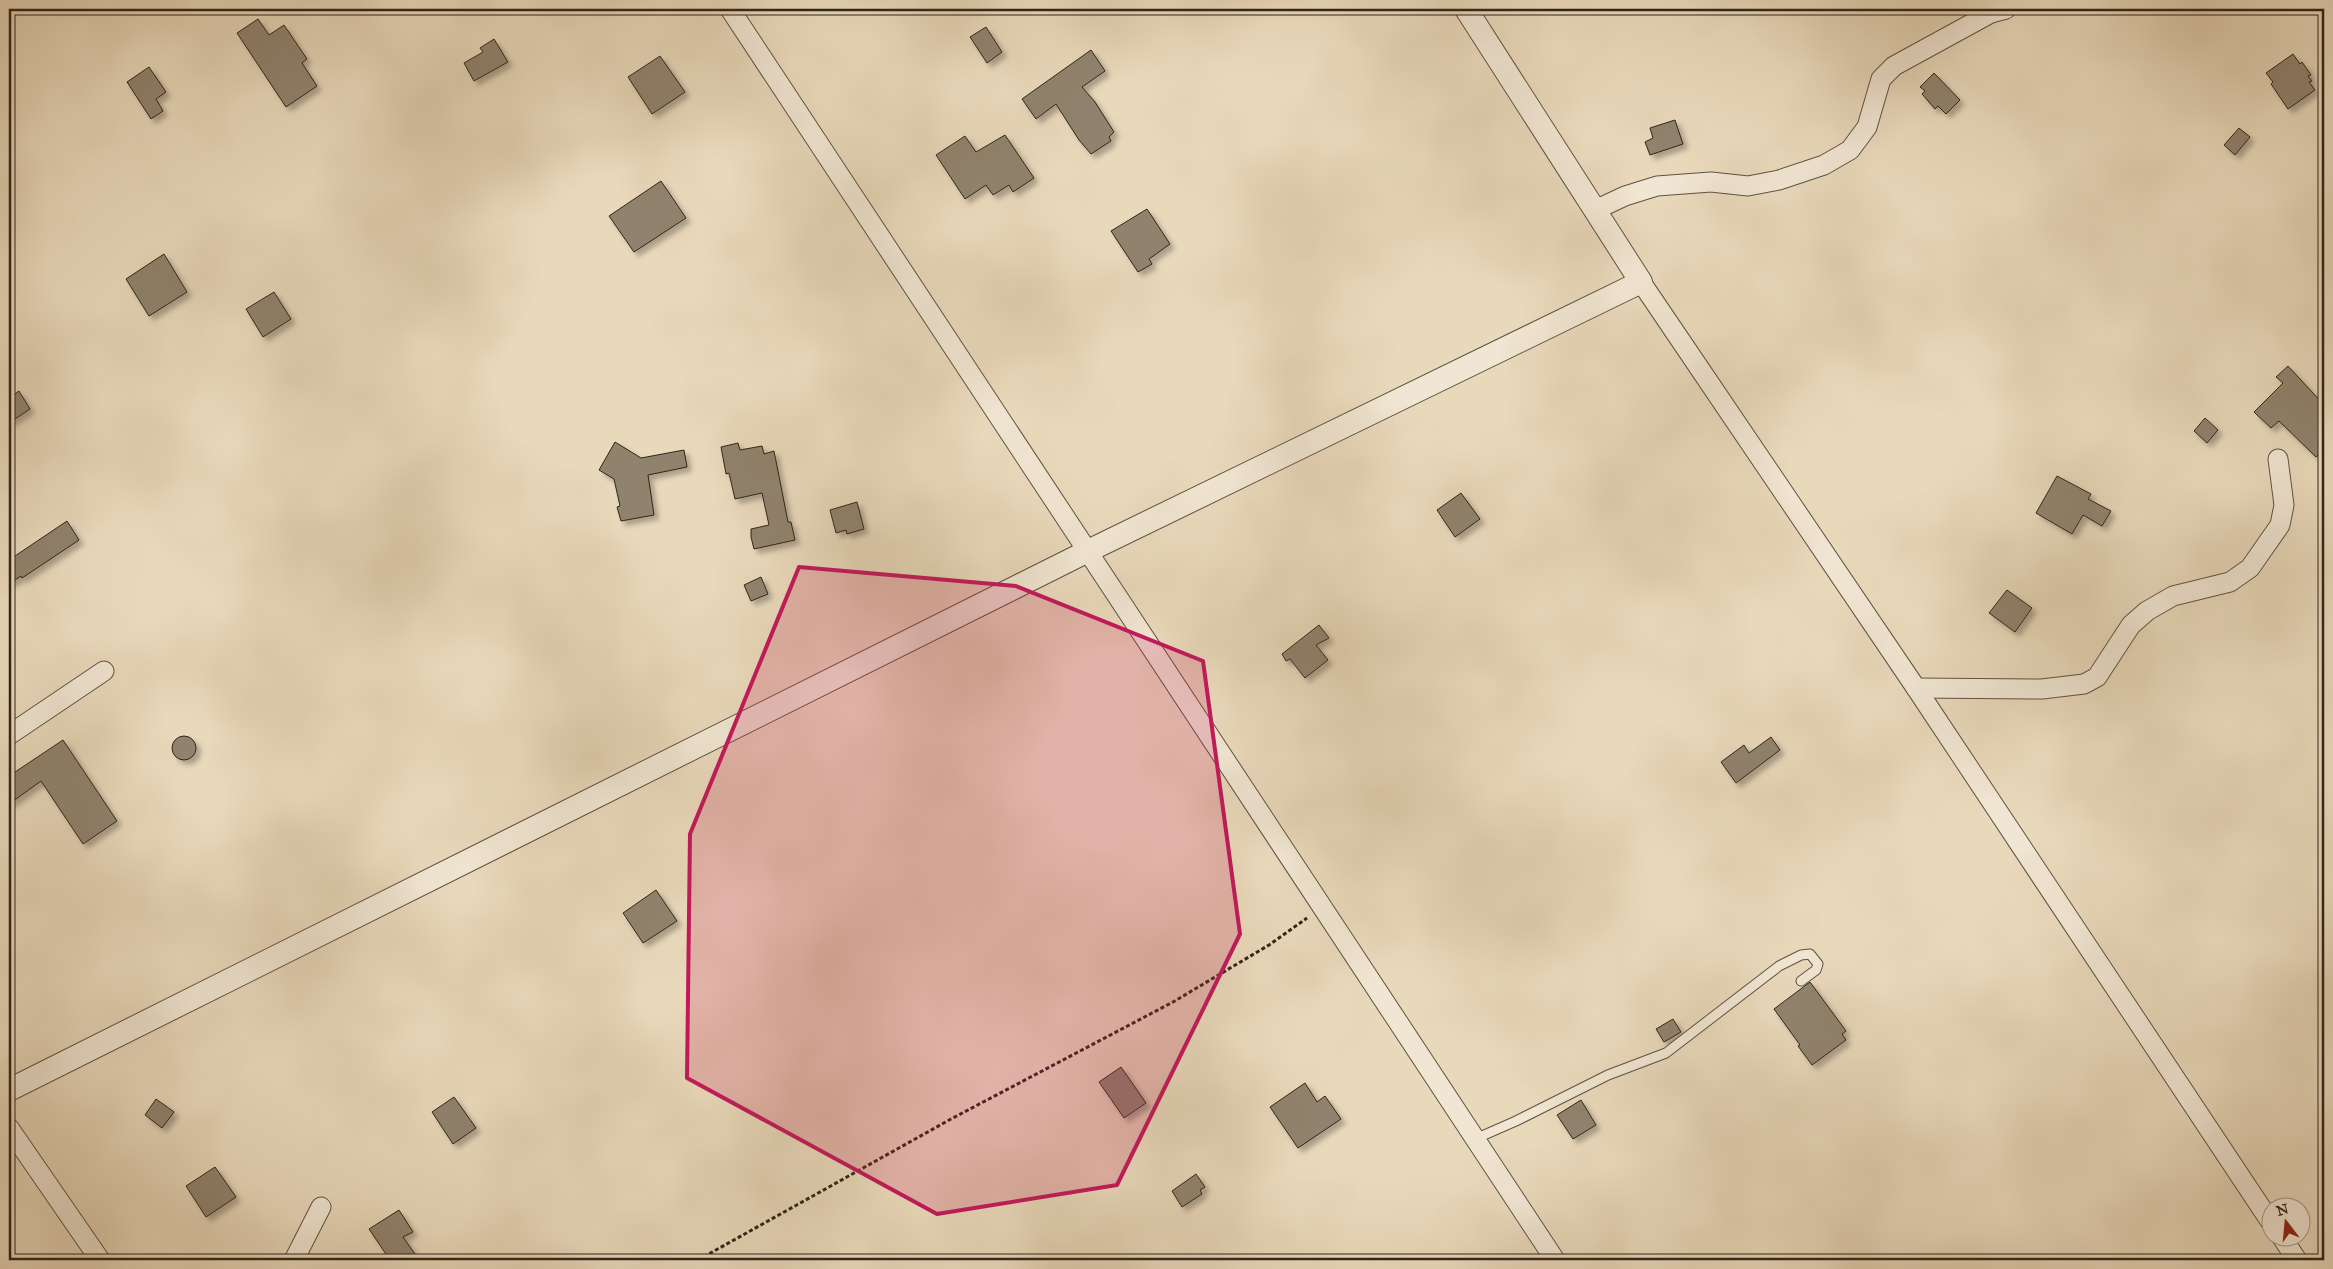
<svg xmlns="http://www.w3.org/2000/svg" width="2333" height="1269" font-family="'IM FELL Great Primer',serif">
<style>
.building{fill:#90836e;stroke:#30251a;filter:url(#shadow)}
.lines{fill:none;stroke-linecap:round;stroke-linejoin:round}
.service-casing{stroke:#5e5242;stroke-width:11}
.minor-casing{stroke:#5e5242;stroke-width:21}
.tertiary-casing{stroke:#5e5242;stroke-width:24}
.path{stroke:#30251a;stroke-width:3;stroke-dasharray:4 2.5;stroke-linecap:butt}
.service{stroke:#f1e6d3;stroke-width:9}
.minor{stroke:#f1e6d3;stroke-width:19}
.tertiary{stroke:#f1e6d3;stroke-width:22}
.marked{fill:#c2185b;fill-opacity:0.2;stroke:#c2185b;stroke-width:4;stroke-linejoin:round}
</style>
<defs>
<filter id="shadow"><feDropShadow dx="4.5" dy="4.5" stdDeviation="2.5" flood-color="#0004"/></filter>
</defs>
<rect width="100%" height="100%" fill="#e9d9bb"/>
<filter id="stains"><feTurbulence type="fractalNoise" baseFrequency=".004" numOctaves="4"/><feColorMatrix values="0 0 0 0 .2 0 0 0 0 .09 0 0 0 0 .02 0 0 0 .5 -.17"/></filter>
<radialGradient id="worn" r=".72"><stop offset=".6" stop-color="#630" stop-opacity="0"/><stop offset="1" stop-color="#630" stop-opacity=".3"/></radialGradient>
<g class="building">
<path d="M258,19L269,35L284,25L307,59L302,63L317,86L286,107L237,33Z"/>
<path d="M986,27L1002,52L987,63L970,37Z"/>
<path d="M494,39L508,62L474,81L464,63L483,52L480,48Z"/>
<path d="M1091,50L1105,71L1082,87L1095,102L1114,132L1109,137L1111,141L1091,154L1079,140L1056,104L1036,119L1022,99Z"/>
<path d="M2293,54L2300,64L2302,62L2311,75L2308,76L2312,81L2309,82L2315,90L2288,109L2271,84L2273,82L2266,73Z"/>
<path d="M660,56L685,92L652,114L628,77Z"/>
<path d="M149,67L166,92L156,99L163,111L151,119L127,82Z"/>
<path d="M1934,73L1960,100L1946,114L1938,106L1935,109L1922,94L1925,91L1920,87Z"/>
<path d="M1675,120L1683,144L1650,155L1645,142L1653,138L1650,128Z"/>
<path d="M2239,128L2250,137L2235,155L2224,145Z"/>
<path d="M1005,135L1034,178L1013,192L1009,185L993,195L986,185L965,199L936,155L965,136L976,152Z"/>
<path d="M661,181L686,218L634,252L609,216Z"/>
<path d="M1147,209L1170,244L1149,259L1152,264L1138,272L1111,231Z"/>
<path d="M164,254L187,292L149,316L126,279Z"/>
<path d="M274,292L291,319L263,337L246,309Z"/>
<path d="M2288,366L2324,405V449L2316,457L2279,421L2271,428L2254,412L2283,383L2276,377Z"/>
<path d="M19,391L30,409L9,423V398Z"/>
<path d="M2205,418L2218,430L2207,443L2194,431Z"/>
<path d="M615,442L641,458L684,450L687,467L648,475L654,515L621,521L617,507L620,506L614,479L599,470Z"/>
<path d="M738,443L740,450L762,446L764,454L774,451L788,522H791L795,540L754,549L751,537V529L769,525L762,493L735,499L729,473L726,474L721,447Z"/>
<path d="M2057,476L2091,494L2088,499L2111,511L2102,526L2083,515L2072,534L2036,513Z"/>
<path d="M1461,493L1480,519L1455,537L1437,510Z"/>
<path d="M857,502L864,529L847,534L846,530L836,533L830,510Z"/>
<path d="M67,521L79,540L22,578L21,576L9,584V560Z"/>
<path d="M761,577L768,594L751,601L744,585Z"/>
<path d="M2007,590L2032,608L2015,632L1989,613Z"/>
<path d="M1319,625L1329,638L1316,645L1328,660L1305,678L1290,659L1286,661L1282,654Z"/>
<circle cx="184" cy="748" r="12"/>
<path d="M1771,737L1780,750L1736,783L1721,762L1744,745L1749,753Z"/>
<path d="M63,740L117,821L83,844L41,781L9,804V776Z"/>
<path d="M656,890L677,921L643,943L623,913Z"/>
<path d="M1810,982L1846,1031L1842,1034L1846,1040L1812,1065L1798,1046L1800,1045L1774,1009Z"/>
<path d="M1673,1019L1681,1032L1664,1042L1656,1029Z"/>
<path d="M1121,1067L1146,1103L1124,1118L1099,1082Z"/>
<path d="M1305,1083L1317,1102L1325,1096L1341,1119L1298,1148L1270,1107Z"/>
<path d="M454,1097L476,1128L453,1144L432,1112Z"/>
<path d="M156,1099L174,1112L162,1128L145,1115Z"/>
<path d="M1581,1100L1596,1125L1573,1139L1557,1115Z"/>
<path d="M215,1167L236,1197L206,1217L186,1186Z"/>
<path d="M1196,1174L1205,1187L1200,1190L1202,1194L1182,1207L1172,1191Z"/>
<path d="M399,1210L413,1232L403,1237L415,1254L408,1260H390L369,1229Z"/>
</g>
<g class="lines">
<g class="service-casing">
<path id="service" d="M1475,1139L1516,1121L1608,1075L1666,1053L1779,966L1801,955L1810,954L1818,964L1816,970L1801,981"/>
</g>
<g class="minor-casing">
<g id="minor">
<path d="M730,9C1004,427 1281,843 1555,1260"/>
<path d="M1595,210L1625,196L1657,186L1711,182L1748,186L1779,180L1824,165L1850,150L1867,127L1881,79L1894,66L1991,13L2006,9"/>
<path d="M1641,282L1916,688L2270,1221"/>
<path d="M1916,688L2042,689L2084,684L2097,677L2131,625L2147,611L2173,596L2230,582L2250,568L2280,525L2284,505L2278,459"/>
<path d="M9,735L104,671"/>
<path d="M9,1128L100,1260"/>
<path d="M2281,1236L2297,1260"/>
<path d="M294,1260L321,1207"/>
</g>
</g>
<g class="tertiary-casing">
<path id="tertiary" d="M9,1090L1086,552L1641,282L1466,9"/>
</g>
<path class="path" d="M698,1260L951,1119L1173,1002L1269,945L1307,918"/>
<use href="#service" class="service"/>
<use href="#minor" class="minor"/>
<use href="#tertiary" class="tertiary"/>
</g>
<path class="marked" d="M799,567L1016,586L1203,661L1240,934L1117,1185L937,1214L687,1078L690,834Z"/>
<rect width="2333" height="1269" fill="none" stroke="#e9d9bb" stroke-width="30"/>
<rect x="10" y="10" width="2313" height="1249" fill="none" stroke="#30251a" stroke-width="2.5"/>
<rect x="15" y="15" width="2303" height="1239" fill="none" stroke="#30251a"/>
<g transform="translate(2286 1222) rotate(344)"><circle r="24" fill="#f1e6d3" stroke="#a49989"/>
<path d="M0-4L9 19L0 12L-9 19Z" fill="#8f2418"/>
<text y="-8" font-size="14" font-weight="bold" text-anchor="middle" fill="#30251a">N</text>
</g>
<rect width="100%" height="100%" filter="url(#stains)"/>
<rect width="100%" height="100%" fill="url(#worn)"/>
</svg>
